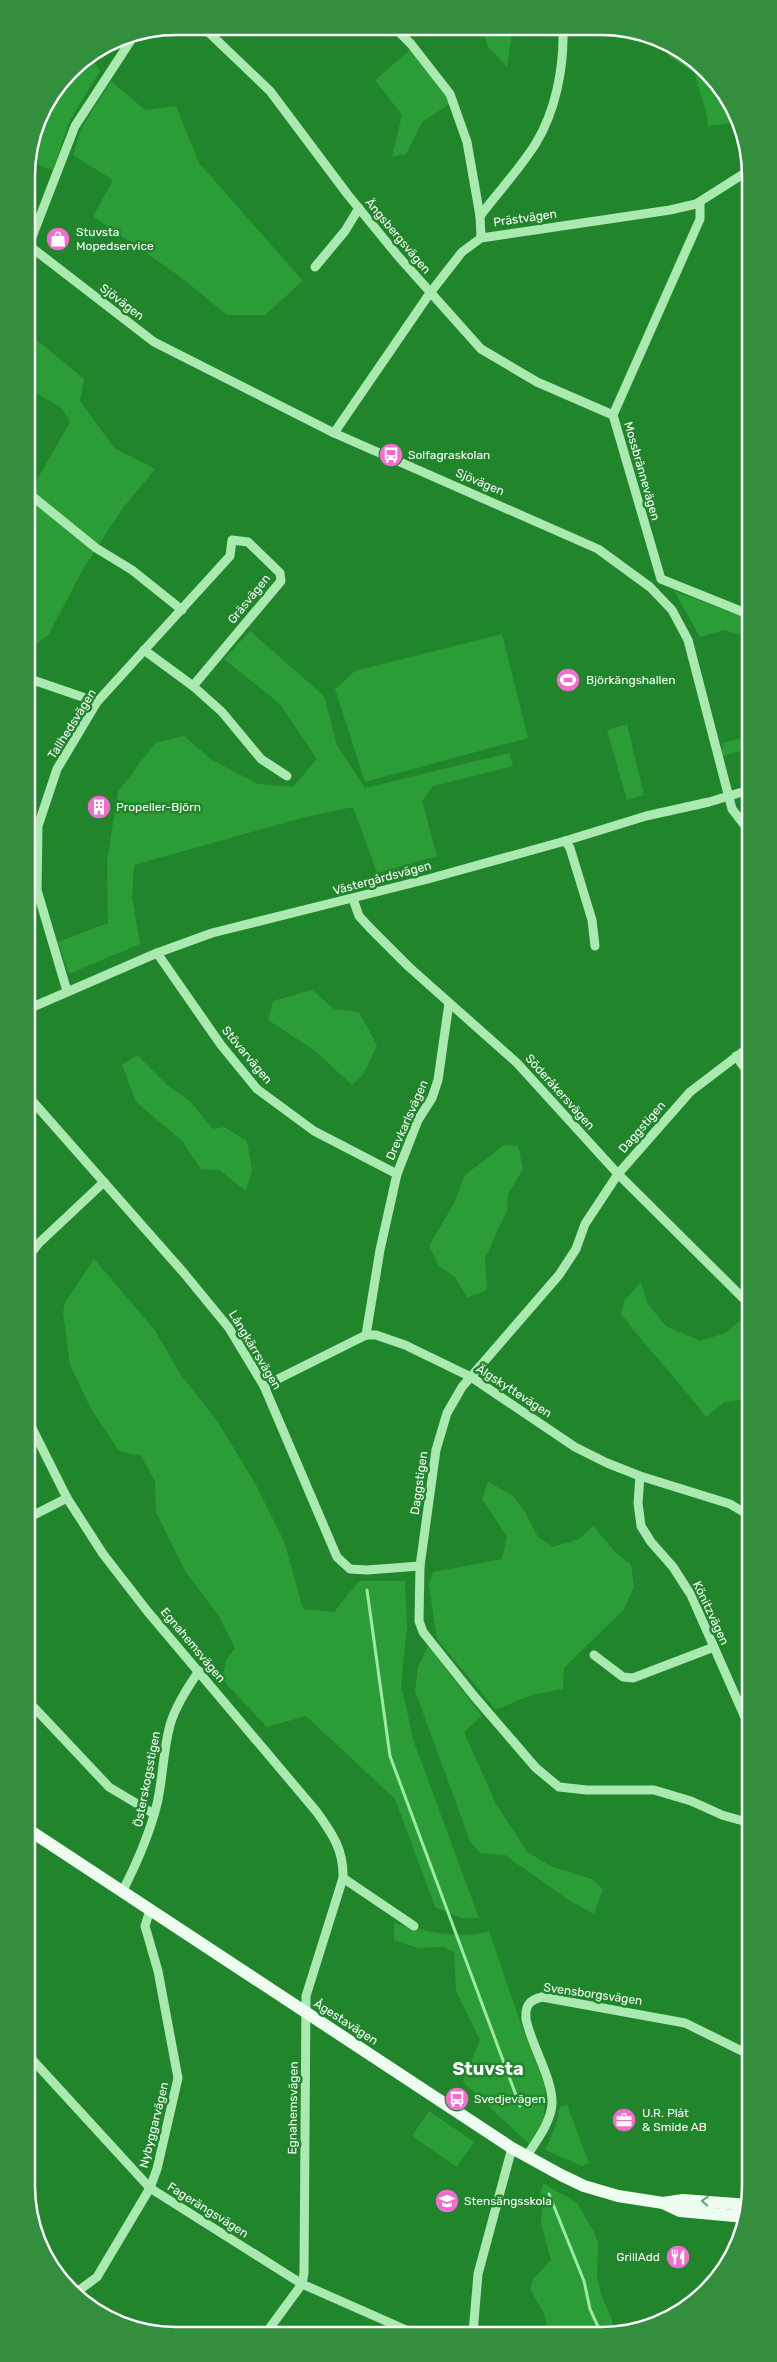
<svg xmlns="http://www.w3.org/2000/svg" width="777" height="2362" font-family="Rubik,sans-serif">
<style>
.green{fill:#2b9d36}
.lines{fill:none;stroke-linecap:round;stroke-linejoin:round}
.stream{stroke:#9eeaa4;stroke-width:3}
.minor{stroke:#aae9b0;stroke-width:9}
.major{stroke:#edfef0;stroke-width:12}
.oneway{stroke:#5ea967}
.labels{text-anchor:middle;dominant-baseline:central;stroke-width:5;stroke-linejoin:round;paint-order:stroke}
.street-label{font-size:12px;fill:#fff;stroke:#21852c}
.poi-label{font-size:12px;fill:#fff;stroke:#21852c;text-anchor:start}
.district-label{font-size:18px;font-weight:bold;fill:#fff;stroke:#21852c}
.rim{fill:none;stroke:#fff;stroke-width:2.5}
</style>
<rect width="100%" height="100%" fill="#21852c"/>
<g class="green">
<path d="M482,28H508L511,39L507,67L488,47Z"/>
<path d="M674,46C702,64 728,90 739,122L708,126C707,107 698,91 695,73L667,55Z"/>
<path d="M411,49L436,79L451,103L422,122L406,154L392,157L402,115L375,80Z"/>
<path d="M90,55L100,71L69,122L53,170L28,161L42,110L77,64Z"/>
<path d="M111,81L145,110L176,106L199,163L303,281L265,315H227L178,275L93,216L113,180L73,155L81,129Z"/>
<path d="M27,332L84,379L80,401L114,448L155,469L123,508L83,569L49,634L27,651V497L70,422L62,408L27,388Z"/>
<path d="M674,591L748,619L749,637L724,630L700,637Z"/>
<path d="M250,631L324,696L337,745L365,788L509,753L513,766L433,786L422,801L437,856L377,873L353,807L305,817L134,865L132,897L140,944L69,974L58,942L108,923L107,861L118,792L155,743L184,736L212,760L258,784L293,787L317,759L280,704L224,659Z"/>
<path d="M502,634L528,738L365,782L335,689L355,671Z"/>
<path d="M627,724L644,795L627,800L607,730Z"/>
<path d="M749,736V748L721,757L723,743Z"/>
<path d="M312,990L334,1009L359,1012L377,1045L364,1073L352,1085L314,1050L268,1020L273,1001Z"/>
<path d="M137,1055L167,1085L189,1100L213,1129L224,1127L247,1141L252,1170L246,1191L219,1170L201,1169L182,1141L136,1102L122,1065Z"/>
<path d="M504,1145L518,1146L523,1169L508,1194L507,1210L485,1259L487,1290L467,1298L456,1278L439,1266L429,1246L453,1205L465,1175Z"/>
<path d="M94,1259L154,1329L181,1375L218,1422L257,1487L284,1541L303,1609L334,1612L359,1581H405L407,1627L401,1685L414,1742L479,1918H461L435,1907L395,1799L306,1716L267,1727L222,1679L226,1660L235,1648L218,1615L185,1571L156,1512L155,1481L141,1456L119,1451L91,1409L70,1365L63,1313L65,1302Z"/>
<path d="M641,1282L647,1303L666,1326L700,1341L725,1333L745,1317L749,1320V1418L741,1400L724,1402L706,1417C679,1381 648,1349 621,1314L624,1301Z"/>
<path d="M488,1482L512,1495L525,1512L538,1537L553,1547L579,1539L593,1526L615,1552L631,1565L634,1587L624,1609L564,1668L563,1689L531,1695L496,1710L437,1639L429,1585L433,1572L502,1559L507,1537L482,1499Z"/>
<path d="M428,1646L482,1716L464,1732L496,1804L527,1852L553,1867L592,1879L603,1890L594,1914L567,1899L505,1855L480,1853L470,1841L415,1691L418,1667Z"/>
<path d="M394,1923C421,1930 463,1941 489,1931L523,2030L545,2086L544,2118L529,2144L463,2082L480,2040L456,1991L454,1952L444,1947L418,1948L394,1940Z"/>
<path d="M567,2105L589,2163L582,2166L545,2150L556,2126L560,2107Z"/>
<path d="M429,2111L474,2142L457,2167L412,2136Z"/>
<path d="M543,2183L577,2203L594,2232L598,2243L597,2276L601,2294L617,2333H542L547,2327L544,2314L530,2289L533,2279L551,2260L541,2224L542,2210L539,2199Z"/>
</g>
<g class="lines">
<g class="stream">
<path d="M367,1590L390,1756L520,2106"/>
<path d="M549,2194L584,2281L590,2309L601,2333"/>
</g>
<g class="minor">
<path d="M202,26L270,91L348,195L398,256L481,349L537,382L613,415"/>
<path d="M395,28L411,44L450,94L467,142L480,216L481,238"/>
<path d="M700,202V219L613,415L661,579L748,614"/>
<path d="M480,216C498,192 520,169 536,143C556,110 564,67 563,29"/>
<path d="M27,244L154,342L334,433L598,549L650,587L672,610L688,640L732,809L749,831"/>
<path d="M27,250L75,126L135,34"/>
<path d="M315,267L345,231L359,208"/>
<path d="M747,387L748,388"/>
<path d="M334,433L430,293L462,252L481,238L670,210L696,204L748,171"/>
<path d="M27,492L96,548L132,570L182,610"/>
<path d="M144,650L193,686L222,712L261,759L287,776"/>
<path d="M27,678L97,702"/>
<path d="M565,841L570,848L592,920L595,946"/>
<path d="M353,899L359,916L370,928L409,967L517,1063L618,1174L749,1304"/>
<path d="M157,953L221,1045L257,1089L314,1131L397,1174"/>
<path d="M67,991L37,890L38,826L57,769L97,702L230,556L232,540L248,542L280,573L281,581L193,686"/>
<path d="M28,1009L157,953L212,933L428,879L565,841L646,816L709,802L749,790"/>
<path d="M749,1047L690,1092L618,1174L585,1224L576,1249L559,1275L462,1387L447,1413L436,1450L420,1566L419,1621L423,1632L474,1696L536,1768L559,1787L587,1790H654L691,1801L722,1815L750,1823"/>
<path d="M736,1056L749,1074"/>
<path d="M28,1096L183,1272L229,1328L264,1386L337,1557L350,1569L367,1570L420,1566"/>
<path d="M28,1257L39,1243L104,1182"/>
<path d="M366,1335L380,1250L397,1174L418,1120L432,1098L438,1080L449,1003"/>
<path d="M264,1386L366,1335H376L405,1345L471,1377L575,1447L607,1463L640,1476L730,1504L750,1516"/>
<path d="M28,1420L67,1498L103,1554L148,1612L316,1811C332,1833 344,1850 343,1878L306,1996L304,2273L302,2284L266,2333"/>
<path d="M640,1476L638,1503L641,1526L651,1542L673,1567L691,1595L747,1722L750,1739"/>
<path d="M28,1518L67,1498"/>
<path d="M594,1655L623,1677L633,1678L714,1647"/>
<path d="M28,1701L109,1787L154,1814"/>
<path d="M343,1878L414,1926"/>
<path d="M122,1892C137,1863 149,1836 157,1804C163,1778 163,1751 170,1725C176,1705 187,1688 199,1671"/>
<path d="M29,2056L150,2188L302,2284L413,2333"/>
<path d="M527,2156C536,2141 551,2122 552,2104C553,2079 531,2045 526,2019C525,2006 529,2000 542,1997L685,2023L750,2055"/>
<path d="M74,2294L97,2277L150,2188L157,2169L178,2078L158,1971L145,1926L150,1910"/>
<path d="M473,2333L478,2274L512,2148"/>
</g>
<g class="major">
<path d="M29,1830L512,2148L561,2175L584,2186L618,2196L663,2203L680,2211L745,2217"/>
<path d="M663,2203L683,2200L748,2205"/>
</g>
</g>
<defs><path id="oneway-chevron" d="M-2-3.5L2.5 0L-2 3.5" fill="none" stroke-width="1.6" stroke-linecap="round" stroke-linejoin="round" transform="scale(1.25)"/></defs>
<use class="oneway" href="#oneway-chevron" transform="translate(705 2201) rotate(-175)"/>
<defs>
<g id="shop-disc" transform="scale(1.25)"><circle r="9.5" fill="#f66bd2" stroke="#21852c"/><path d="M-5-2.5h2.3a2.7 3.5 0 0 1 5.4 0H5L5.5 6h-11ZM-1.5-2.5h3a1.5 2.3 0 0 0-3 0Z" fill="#fff"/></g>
<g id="bus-disc" transform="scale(1.25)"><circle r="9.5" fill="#f66bd2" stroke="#21852c"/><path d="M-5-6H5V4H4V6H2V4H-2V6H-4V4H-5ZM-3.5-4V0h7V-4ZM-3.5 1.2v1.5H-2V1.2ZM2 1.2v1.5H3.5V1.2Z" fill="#fff"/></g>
<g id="stadium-disc" transform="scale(1.25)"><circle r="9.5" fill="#f66bd2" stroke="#21852c"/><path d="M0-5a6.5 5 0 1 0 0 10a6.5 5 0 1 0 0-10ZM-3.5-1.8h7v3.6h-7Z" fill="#fff"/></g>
<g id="building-disc" transform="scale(1.25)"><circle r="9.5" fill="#f66bd2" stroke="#21852c"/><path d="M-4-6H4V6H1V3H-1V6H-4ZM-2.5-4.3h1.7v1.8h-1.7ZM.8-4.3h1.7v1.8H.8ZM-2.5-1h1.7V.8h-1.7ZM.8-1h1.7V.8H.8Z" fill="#fff"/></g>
<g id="office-disc" transform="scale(1.25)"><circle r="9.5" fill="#f66bd2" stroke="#21852c"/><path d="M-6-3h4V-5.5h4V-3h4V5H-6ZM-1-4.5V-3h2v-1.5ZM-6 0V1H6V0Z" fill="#fff"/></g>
<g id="school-disc" transform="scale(1.25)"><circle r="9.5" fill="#f66bd2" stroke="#21852c"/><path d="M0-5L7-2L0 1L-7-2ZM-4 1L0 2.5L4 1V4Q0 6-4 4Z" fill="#fff"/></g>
<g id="restaurant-disc" transform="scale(1.25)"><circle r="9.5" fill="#f66bd2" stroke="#21852c"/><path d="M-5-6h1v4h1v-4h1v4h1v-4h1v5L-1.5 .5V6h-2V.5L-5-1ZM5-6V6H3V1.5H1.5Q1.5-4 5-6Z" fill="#fff"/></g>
</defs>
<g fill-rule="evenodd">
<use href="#shop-disc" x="58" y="239"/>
<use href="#bus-disc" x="391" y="455"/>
<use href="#stadium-disc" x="568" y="680"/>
<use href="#building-disc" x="99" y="807"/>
<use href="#bus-disc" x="457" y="2099"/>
<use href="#office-disc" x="624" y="2120"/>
<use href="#school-disc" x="447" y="2201"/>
<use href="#restaurant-disc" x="678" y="2257"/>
</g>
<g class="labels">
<g class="street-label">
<text transform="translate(525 218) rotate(-8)">Prästvägen</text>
<text transform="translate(398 236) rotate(50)">Ängsbergsvägen</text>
<text transform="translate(122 302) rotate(37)">Sjövägen</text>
<text transform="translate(642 471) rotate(74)">Mossbrännevägen</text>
<text transform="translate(480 482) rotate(23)">Sjövägen</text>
<text transform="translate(249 599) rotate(-51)">Gräsvägen</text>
<text transform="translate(72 724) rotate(-58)">Tallhedsvägen</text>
<text transform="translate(382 878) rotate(-15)">Västergårdsvägen</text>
<text transform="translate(247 1055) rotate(50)">Stövarvägen</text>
<text transform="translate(560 1092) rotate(48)">Söderåkersvägen</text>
<text transform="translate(407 1120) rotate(-66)">Drevkarlsvägen</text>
<text transform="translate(642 1127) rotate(-49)">Daggstigen</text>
<text transform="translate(255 1350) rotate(59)">Långkärrsvägen</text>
<text transform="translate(514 1391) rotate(33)">Älgskyttevägen</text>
<text transform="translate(419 1483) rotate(-82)">Daggstigen</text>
<text transform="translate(711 1613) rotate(65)">Könitzvägen</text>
<text transform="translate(193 1645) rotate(50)">Egnahemsvägen</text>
<text transform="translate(147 1779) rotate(-79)">Österskogsstigen</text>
<text transform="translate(593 1994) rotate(8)">Svensborgsvägen</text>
<text transform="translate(346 2022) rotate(33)">Ågestavägen</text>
<text transform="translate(293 2108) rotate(-89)">Egnahemsvägen</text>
<text transform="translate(154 2125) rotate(-76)">Nybyggarvägen</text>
<text transform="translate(208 2210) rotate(32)">Fagerängsvägen</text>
</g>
<g class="poi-label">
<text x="76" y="232">Stuvsta<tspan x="76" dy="14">Mopedservice</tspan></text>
<text x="408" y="455">Solfagraskolan</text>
<text x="586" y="680">Björkängshallen</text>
<text x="116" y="807">Propeller-Björn</text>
<text x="474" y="2099">Svedjevägen</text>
<text x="642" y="2113">U.R. Plåt<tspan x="642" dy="14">&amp; Smide AB</tspan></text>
<text x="464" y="2201">Stensängsskola</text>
<text x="660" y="2257" text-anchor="end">GrillAdd</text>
</g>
<g class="district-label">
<text x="488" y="2069">Stuvsta</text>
</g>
</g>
<path d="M0 0H777V2362H0ZM176 35H601A141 141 0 0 1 742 176V2186A141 141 0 0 1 601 2327H176A141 141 0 0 1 35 2186V176A141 141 0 0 1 176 35Z" fill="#338f3d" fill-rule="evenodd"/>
<path class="rim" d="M176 35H601A141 141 0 0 1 742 176V2186A141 141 0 0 1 601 2327H176A141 141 0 0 1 35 2186V176A141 141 0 0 1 176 35Z"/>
</svg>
